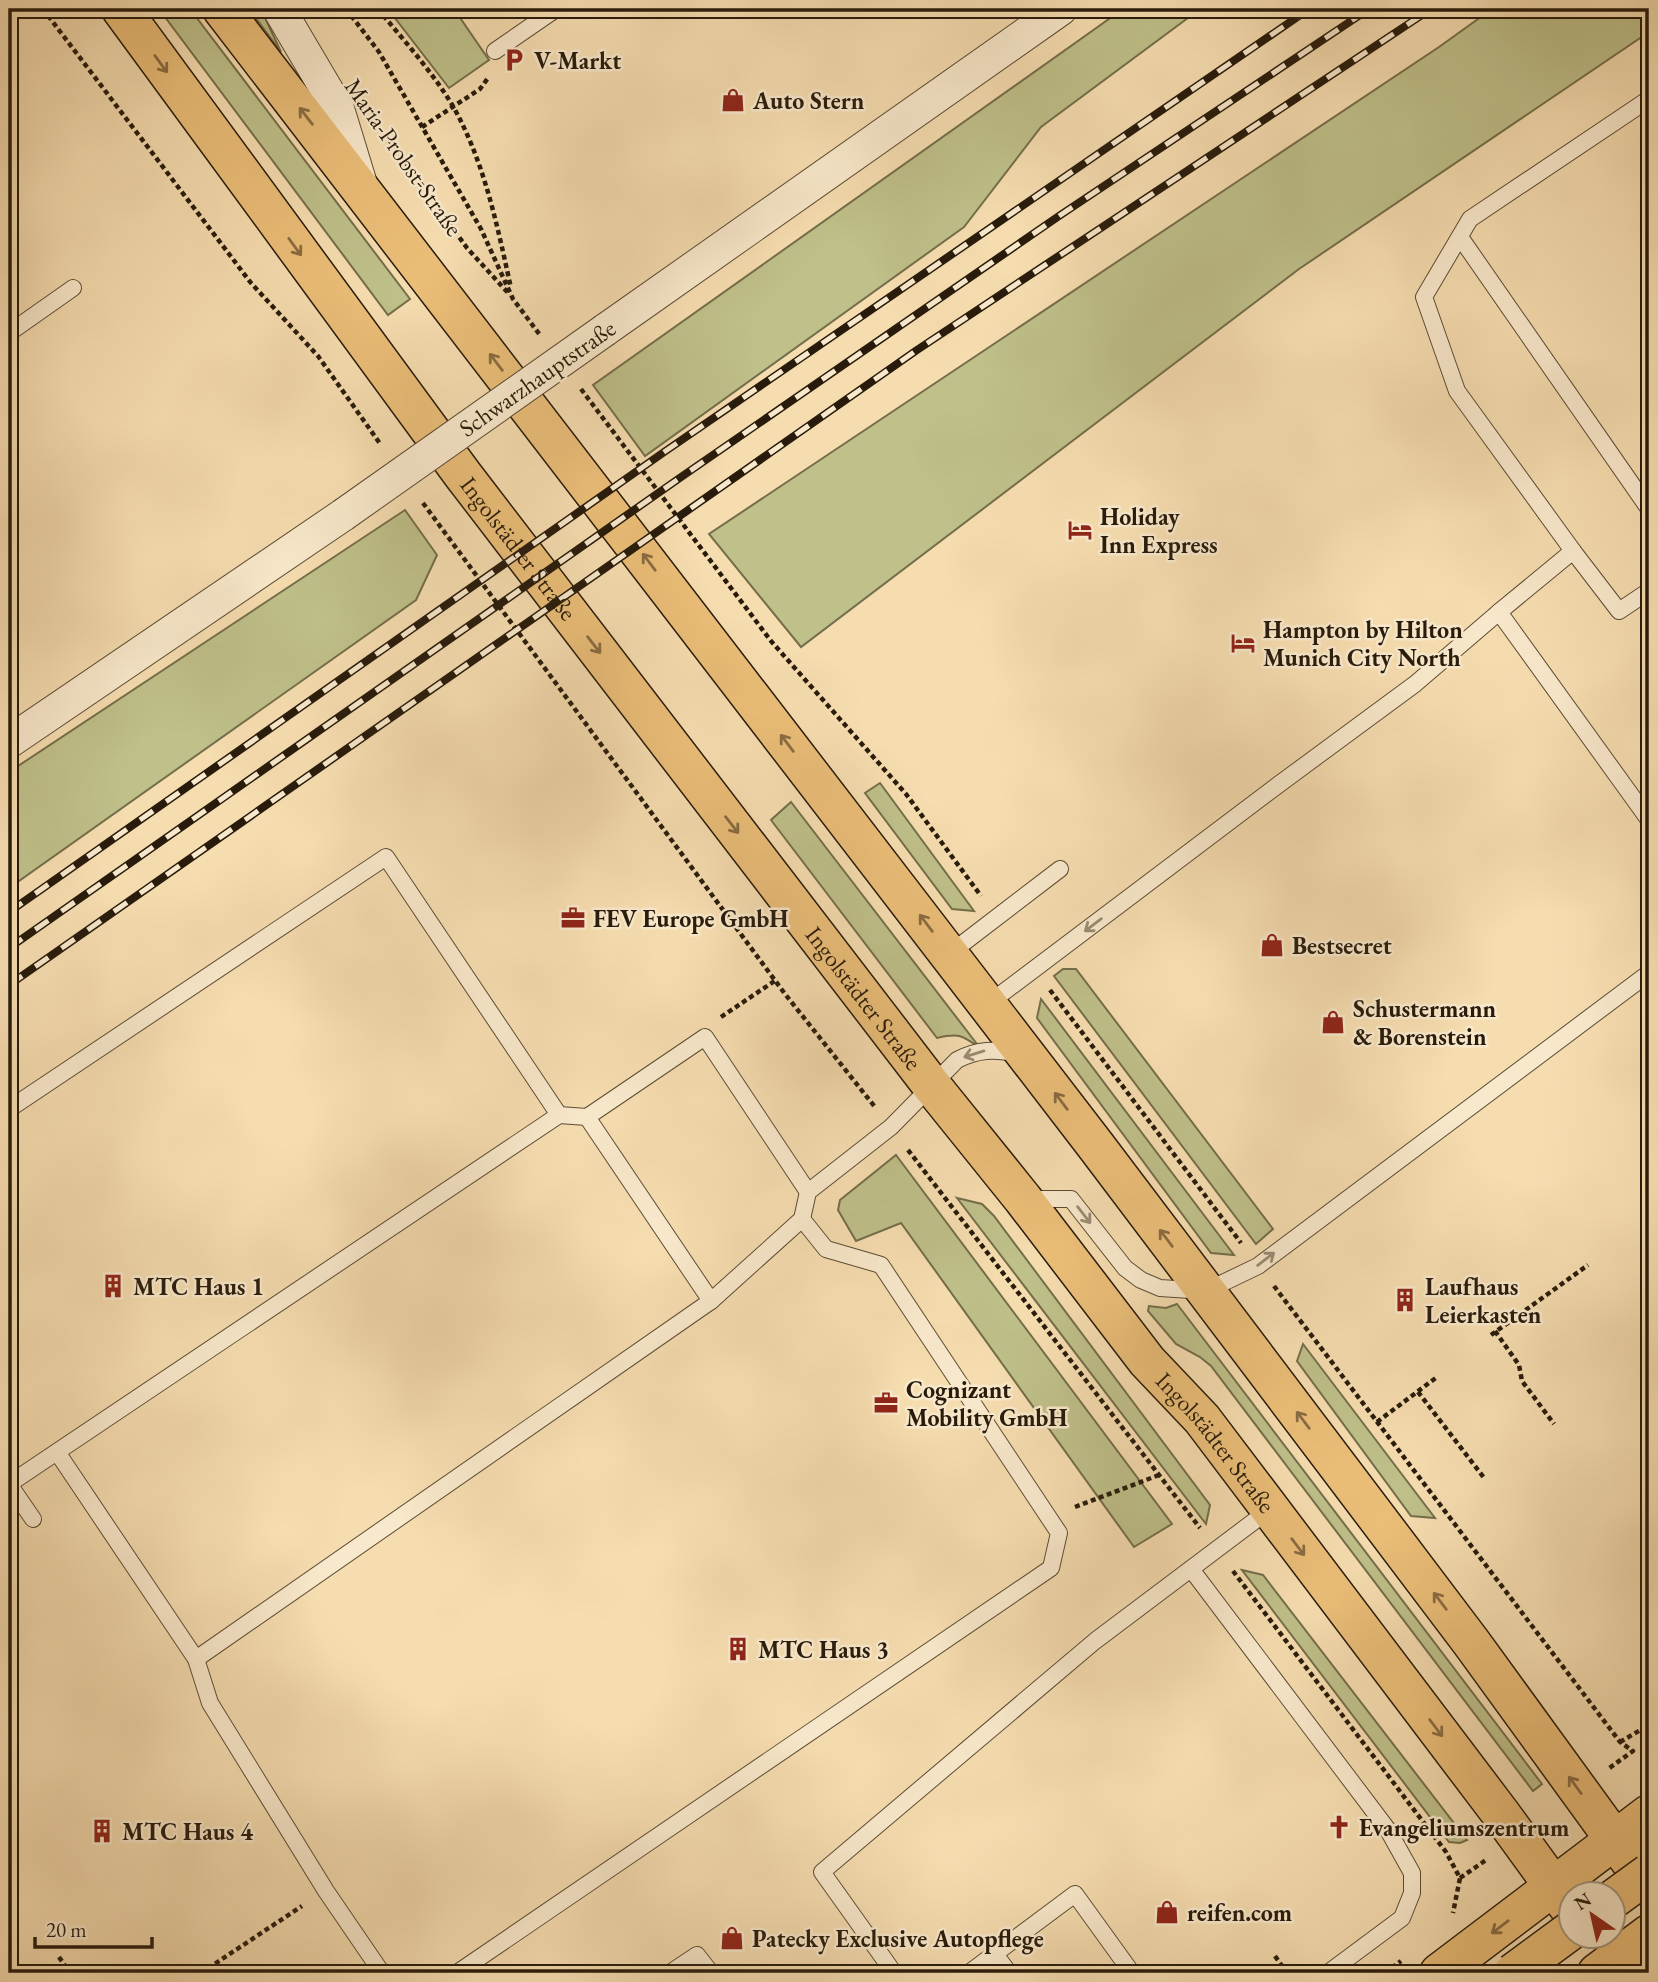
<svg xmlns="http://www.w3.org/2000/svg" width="1658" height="1982" font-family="'EB Garamond',serif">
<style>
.green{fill:#bfc08a;stroke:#746e4a;stroke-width:2}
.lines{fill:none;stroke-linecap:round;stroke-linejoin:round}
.lane-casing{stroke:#5c4c34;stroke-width:18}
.street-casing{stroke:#5c4c34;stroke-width:34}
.primary-casing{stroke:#281b0b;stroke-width:41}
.path{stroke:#281b0b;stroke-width:4.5;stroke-dasharray:5 3.5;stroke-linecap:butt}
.lane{stroke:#f9e9cc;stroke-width:16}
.street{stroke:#f9e9cc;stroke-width:32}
.primary{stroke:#ebbe78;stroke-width:38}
.rail-casing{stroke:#281b0b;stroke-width:8}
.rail{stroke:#f9e9cc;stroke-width:5;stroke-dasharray:16;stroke-linecap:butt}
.street-bridge-casing{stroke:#5c4c34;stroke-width:34;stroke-linecap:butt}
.primary-bridge-casing{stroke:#281b0b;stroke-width:41;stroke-linecap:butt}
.street-bridge{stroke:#f9e9cc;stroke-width:32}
.primary-bridge{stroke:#ebbe78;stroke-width:38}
.oneway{stroke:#8a6c42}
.oneway2{stroke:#9b8c75}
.labels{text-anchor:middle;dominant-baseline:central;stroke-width:5;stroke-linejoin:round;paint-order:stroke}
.poi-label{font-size:24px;font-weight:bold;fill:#281b0b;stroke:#f9e9cc;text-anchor:start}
.street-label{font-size:24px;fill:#281b0b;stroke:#f9e9cc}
</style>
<rect width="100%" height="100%" fill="#f6ddb0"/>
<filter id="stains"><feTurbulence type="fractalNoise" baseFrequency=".00286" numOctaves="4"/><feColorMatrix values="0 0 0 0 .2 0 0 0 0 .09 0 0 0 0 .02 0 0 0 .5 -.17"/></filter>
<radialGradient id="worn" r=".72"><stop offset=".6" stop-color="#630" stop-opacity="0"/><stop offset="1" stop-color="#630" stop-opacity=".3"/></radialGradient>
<g class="green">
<path d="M159,9H190L410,299L388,315Z"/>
<path d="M249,9H261L281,52Z"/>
<path d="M388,9H454L489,60L449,88Z"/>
<path d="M1123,9H1200L1041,127L964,227L645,456L593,385Z"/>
<path d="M1492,9H1649V32L1299,269L801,647L709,534L1439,47Z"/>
<path d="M405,510L437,555L416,600L9,888V772Z"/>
<path d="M880,783L974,911L952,909L865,793Z"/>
<path d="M791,802L980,1048C962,1035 959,1033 937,1038L771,820Z"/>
<path d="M1063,969H1076L1273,1229L1256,1244L1054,976Z"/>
<path d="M1041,999L1234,1255L1211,1253L1037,1018Z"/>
<path d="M896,1155L1172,1524L1134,1547L901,1223L856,1241L838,1210L840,1200Z"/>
<path d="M957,1198L982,1204L994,1216L1210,1505L1206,1524Z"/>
<path d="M1177,1304L1542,1784L1533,1791L1211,1366L1200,1357L1176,1344L1148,1311L1149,1306L1166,1308Z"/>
<path d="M1303,1344L1435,1518L1411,1516L1297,1361Z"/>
<path d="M1242,1570L1263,1575L1467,1840L1460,1843L1449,1842Z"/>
</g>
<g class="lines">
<g class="lane-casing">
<g id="lane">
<path d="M495,51L556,9"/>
<path d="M1460,237L1649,509"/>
<path d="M9,333L73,288"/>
<path d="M1573,551L1619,611L1649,591"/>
<path d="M1499,612L1573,551L1457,391L1424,297L1470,219L1649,99"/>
<path d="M949,954L1060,869"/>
<path d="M988,1004L1278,785L1415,684L1499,612L1649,820"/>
<path d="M9,1109L386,857L559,1115"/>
<path d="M587,1117L711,1301L802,1219L808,1192L891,1127L957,1060C978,1049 995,1049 1018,1054"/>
<path d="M1028,1199H1071L1125,1268L1141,1280L1160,1288L1206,1291L1258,1266L1649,973"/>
<path d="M57,1452L196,1659L210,1703L326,1891L382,1973"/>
<path d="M9,1484L559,1115L587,1117L705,1037L808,1192"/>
<path d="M9,1484L33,1519"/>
<path d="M1191,1569L1388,1830L1412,1873V1893L1402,1918L1328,1973"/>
<path d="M196,1659L711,1301"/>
<path d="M995,1954L1009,1973"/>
<path d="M457,1973L1051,1568L1059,1533L881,1265L826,1249L802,1219"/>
<path d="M670,1973L697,1955L711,1973"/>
<path d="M894,1973L822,1872L1095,1641L1269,1510"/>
<path d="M969,1973L1075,1894L1132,1973"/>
</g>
</g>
<g class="street-casing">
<g id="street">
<path d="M279,9L338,109L360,181"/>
<path d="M605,330L1061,9"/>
<path d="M9,742L343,515"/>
</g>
</g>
<g class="primary-casing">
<g id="primary">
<path id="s1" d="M121,9L463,475L932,1086L1023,1199L1147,1361L1202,1419L1501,1814L1570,1909"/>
<path d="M222,9L1096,1146L1471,1642L1649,1887"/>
<path d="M1439,1973L1649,1814"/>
<path d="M1597,1973L1649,1934"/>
</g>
</g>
<g class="path">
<path d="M43,9L251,283L318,356L381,445"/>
<path d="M346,9L379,52L481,229L513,299L540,335"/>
<path d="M378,9C404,41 433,72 454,108C485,164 497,225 511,288"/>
<path d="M422,127L480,89L488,78"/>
<path d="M385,134L467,248L510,295"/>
<path d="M581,389L771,641L906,794L981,896"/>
<path d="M423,503L785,994L875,1107"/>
<path d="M1050,990L1241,1243"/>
<path d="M721,1017L776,980"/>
<path d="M908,1150L1200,1528"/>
<path d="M1274,1286L1611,1730L1620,1742L1633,1751L1608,1769"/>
<path d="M1495,1331L1519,1365L1522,1381L1554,1424"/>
<path d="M1491,1335L1588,1265"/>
<path d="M1418,1392L1485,1479"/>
<path d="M1377,1422L1437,1377"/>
<path d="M1075,1507L1159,1475"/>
<path d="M1233,1571L1446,1852L1460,1878L1453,1913"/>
<path d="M1620,1742L1649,1725"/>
<path d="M1460,1878L1486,1860"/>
<path d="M1275,1956L1287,1973"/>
<path d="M59,1957L70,1973"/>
<path d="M201,1973L302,1906"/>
<path d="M1385,1973L1401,1961"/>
</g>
<use href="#lane" class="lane"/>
<use href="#street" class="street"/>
<use href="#primary" class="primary"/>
<g class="rail-casing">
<g id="rail">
<path d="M9,912L667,450L1309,9"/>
<path d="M9,948L684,475L1059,216L1369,9"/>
<path d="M9,985L917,350L1431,9"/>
</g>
</g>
<use href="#rail" class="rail"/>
<g class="street-bridge-casing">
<path id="street-bridge" d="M343,515L605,330"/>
</g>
<g class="primary-bridge-casing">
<g id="primary-bridge">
<path d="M1612,1900L1649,1873"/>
<path d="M1513,1973L1570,1931"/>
</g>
</g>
<use href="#street-bridge" class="street-bridge"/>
<use href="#primary-bridge" class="primary-bridge"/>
</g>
<defs><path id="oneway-shaft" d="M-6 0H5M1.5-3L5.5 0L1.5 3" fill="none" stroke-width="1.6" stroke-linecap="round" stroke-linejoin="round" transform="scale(1.75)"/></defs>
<g class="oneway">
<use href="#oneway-shaft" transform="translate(161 64) rotate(54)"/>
<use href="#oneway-shaft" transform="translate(306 116) rotate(-128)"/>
<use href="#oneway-shaft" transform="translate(295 247) rotate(54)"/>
<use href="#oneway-shaft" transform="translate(496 362) rotate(-127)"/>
<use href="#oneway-shaft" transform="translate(649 562) rotate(-127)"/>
<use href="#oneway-shaft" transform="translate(594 645) rotate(52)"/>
<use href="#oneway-shaft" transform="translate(787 743) rotate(-127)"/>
<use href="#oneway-shaft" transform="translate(732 825) rotate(52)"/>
<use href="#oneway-shaft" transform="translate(926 923) rotate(-127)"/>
<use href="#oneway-shaft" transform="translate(1061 1101) rotate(-127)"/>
<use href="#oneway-shaft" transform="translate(1166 1238) rotate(-127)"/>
<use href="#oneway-shaft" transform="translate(1303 1420) rotate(-127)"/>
<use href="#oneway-shaft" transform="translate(1298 1547) rotate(53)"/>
<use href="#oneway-shaft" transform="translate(1440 1601) rotate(-127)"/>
<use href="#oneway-shaft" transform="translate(1436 1728) rotate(53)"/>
<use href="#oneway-shaft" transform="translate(1575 1785) rotate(-126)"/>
<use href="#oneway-shaft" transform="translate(1500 1927) rotate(143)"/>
</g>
<g class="oneway2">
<use href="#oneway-shaft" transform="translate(1093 925) rotate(143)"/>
<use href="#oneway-shaft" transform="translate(974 1054) rotate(163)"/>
<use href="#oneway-shaft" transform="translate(1084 1215) rotate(52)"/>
<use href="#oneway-shaft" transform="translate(1266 1259) rotate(-38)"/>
</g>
<defs>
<g id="parking-bare" transform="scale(1.89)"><path d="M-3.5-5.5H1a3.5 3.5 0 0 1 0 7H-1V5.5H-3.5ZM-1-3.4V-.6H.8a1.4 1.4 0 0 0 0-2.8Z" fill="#8f2418" stroke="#f9e9cc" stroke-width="2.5" paint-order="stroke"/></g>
<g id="shop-bare" transform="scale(1.89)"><path d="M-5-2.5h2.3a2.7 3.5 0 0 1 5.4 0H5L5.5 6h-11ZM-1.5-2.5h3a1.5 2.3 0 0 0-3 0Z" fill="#8f2418" stroke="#f9e9cc" stroke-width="2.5" paint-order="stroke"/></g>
<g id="hotel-bare" transform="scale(1.89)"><path d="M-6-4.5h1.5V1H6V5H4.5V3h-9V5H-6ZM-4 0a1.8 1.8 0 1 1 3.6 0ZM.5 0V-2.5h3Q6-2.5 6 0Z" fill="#8f2418" stroke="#f9e9cc" stroke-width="2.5" paint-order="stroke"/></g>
<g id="office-bare" transform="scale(1.89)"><path d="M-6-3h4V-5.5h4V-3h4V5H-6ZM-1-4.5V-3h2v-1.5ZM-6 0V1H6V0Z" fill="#8f2418" stroke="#f9e9cc" stroke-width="2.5" paint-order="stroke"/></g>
<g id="building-bare" transform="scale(1.89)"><path d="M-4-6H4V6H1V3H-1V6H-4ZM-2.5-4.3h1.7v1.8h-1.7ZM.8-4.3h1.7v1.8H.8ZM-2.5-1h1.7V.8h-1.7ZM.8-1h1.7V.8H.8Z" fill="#8f2418" stroke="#f9e9cc" stroke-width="2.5" paint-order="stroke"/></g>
<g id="church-bare" transform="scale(1.89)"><path d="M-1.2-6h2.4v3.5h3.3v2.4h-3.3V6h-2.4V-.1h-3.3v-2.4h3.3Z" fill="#8f2418" stroke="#f9e9cc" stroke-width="2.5" paint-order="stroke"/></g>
</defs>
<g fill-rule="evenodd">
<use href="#parking-bare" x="514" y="60"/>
<use href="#shop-bare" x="733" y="100"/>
<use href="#hotel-bare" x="1080" y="530"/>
<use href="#hotel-bare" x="1243" y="643"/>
<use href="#office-bare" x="573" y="918"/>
<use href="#shop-bare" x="1272" y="945"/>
<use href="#shop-bare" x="1333" y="1022"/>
<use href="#building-bare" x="113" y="1286"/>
<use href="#building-bare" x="1405" y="1300"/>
<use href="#office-bare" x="886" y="1403"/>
<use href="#building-bare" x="738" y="1649"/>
<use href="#church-bare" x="1339" y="1827"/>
<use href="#building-bare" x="102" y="1831"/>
<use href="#shop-bare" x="1167" y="1912"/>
<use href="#shop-bare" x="732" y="1938"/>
</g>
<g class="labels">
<g class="poi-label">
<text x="534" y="60">V-Markt</text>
<text x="753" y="100">Auto Stern</text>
<text x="1100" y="516">Holiday<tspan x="1100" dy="28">Inn Express</tspan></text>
<text x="1263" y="629">Hampton by Hilton<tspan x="1263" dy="28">Munich City North</tspan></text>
<text x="593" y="918">FEV Europe GmbH</text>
<text x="1292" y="945">Bestsecret</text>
<text x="1353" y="1008">Schustermann<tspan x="1353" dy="28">&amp; Borenstein</tspan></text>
<text x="133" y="1286">MTC Haus 1</text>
<text x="1425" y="1286">Laufhaus<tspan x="1425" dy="28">Leierkasten</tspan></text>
<text x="906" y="1389">Cognizant<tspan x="906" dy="28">Mobility GmbH</tspan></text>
<text x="758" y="1649">MTC Haus 3</text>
<text x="1359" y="1827">Evangeliumszentrum</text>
<text x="122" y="1831">MTC Haus 4</text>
<text x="1187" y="1912">reifen.com</text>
<text x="752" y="1938">Patecky Exclusive Autopflege</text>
</g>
<g class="street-label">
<text transform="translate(404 157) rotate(55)">Maria-Probst-Straße</text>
<text transform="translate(537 378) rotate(-35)">Schwarzhauptstraße</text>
<text stroke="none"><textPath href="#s1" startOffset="670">Ingolstädter Straße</textPath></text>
<text stroke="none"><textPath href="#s1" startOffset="1237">Ingolstädter Straße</textPath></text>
<text stroke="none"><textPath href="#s1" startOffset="1804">Ingolstädter Straße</textPath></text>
</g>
</g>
<rect width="1658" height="1982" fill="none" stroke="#f6ddb0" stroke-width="35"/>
<rect x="10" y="10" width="1637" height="1961" fill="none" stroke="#281b0b" stroke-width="3.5"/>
<rect x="18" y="18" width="1623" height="1947" fill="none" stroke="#281b0b" stroke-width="2"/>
<g transform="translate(1592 1915) rotate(326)"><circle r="33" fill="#f9e9cc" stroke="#a5977f" stroke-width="2"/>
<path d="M0-5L12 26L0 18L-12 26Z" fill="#8f2418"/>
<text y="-10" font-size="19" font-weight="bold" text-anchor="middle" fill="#281b0b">N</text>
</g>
<path d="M35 1937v10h117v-10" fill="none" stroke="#281b0b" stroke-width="3.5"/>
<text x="46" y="1937" font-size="21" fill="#281b0b" stroke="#f9e9cc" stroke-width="5" paint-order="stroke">20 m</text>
<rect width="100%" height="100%" filter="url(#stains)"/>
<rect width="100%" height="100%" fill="url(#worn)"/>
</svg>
